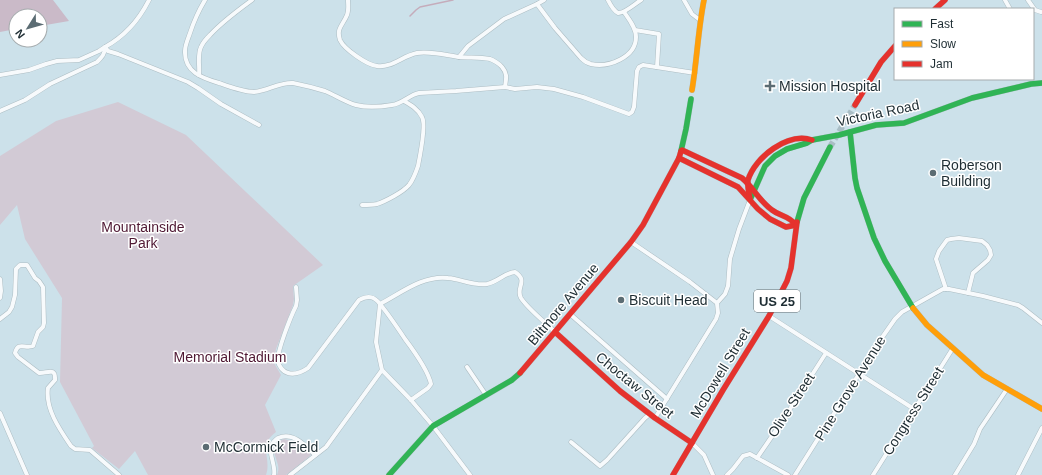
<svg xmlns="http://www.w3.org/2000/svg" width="1042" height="475" font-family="Arial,sans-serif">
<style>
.green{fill:#d2cad5}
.forest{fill:#cabac8}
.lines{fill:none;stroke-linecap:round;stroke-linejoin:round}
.stream{stroke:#c5acbb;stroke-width:1.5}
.primary-tunnel{stroke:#a9bdc5;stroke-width:6;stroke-dasharray:6 3;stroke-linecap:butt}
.street-casing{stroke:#adbdc3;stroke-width:5}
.fast-casing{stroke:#adbdc3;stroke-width:6}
.slow-casing{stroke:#adbdc3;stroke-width:6}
.jam-casing{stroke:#adbdc3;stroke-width:6}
.street{stroke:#f7fafc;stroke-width:4}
.fast{stroke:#30b455;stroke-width:5.5}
.slow{stroke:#ff9f0a;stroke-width:5.5}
.jam{stroke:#e5322d;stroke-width:5.5}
.poi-dot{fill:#5b6c73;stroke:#fff;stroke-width:1.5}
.labels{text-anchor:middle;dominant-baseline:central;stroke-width:3;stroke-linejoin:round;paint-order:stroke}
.shield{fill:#fff;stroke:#626c70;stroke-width:1}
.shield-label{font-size:13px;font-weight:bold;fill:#1e2d33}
.poi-label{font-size:14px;fill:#1e2d33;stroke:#fff;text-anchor:start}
.street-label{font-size:14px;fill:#1e2d33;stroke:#fff}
.park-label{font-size:14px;fill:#4f1833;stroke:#fff}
</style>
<rect width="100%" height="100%" fill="#cce1ea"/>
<g class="green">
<path d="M118,102L186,135L323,265L293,286L294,299L293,305L276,349L274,363L281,375L265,405L276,432C257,446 272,458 266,475H148L135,451L119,469L92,448L94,446L60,382L62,298L25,239L17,205L0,225V156L56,121Z"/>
<path d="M284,439C295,441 303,446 311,454L310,456L286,475H277C278,472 279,469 278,465C275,452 268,446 284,439Z"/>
</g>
<path class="forest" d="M0,0H53L69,21L40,26V16H16V29L0,32Z"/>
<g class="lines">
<path class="stream" d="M410,16L416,10L420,7L453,0"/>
<path class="primary-tunnel" d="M830,147L855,105"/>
<g class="street-casing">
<g id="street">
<path d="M205,0C199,10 194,21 190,33C188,39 185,45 185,51C184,72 202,78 219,83C230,87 243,92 254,92C268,91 279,82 293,83C303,85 315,88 325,91C335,95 345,102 356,105C367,108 380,107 392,105C402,104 409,95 419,93L456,91L505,87L515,89L537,87L554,89L583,97L629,114L632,112L634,107L637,71L639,67L643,65L695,73"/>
<path d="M348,0C348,5 349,11 347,15C343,25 336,28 340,40C344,49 367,65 377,66C392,68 402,56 417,53C431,51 445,55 459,57C469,58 480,57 490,59C493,60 500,64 502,67C508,74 506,79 505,87"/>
<path d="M608,0C610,4 614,11 618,13C624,14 636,3 641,0"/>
<path d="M684,0L692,14L700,20"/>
<path d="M1005,0L1010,9"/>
<path d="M1028,0L1035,10L1041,12"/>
<path d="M537,4L555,28L581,58C584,61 587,63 591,64C609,68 636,57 636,37C636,28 629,19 624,12"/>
<path d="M635,30L659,34L657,67"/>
<path d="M459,57L468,46L504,19L537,4L544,0"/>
<path d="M0,75L29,70L46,64L57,61L79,60L99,51L105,47L108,51L118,54L188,82L198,88L221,104L259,125"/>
<path d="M199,75C200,67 197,55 201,47C203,42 207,38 210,35C223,21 237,11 252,0"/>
<path d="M0,111L25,100L50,84L97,62C102,57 105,54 105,47C125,36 139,20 149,0"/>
<path d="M362,205C367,205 372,205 377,204C386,201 403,192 409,185C413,180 416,172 418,166C420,156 426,124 422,117C418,109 411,105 404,101"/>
<path d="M631,242L690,282L717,303"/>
<path d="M0,279L1,291L0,298"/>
<path d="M296,287L297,300L296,306C291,316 276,353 278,362C279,366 283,372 288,373C295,375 302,372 308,368L359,300C368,295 374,296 380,304L376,342L382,370L411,400L433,426L470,475"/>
<path d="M946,289L936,259L939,251L947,240L951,239L959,238L982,241L987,245L990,250L991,255L988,260L973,273L968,293"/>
<path d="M570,314L667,399"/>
<path d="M769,316L914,409"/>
<path d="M0,319L9,312L12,307L15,295L16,269L20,265H27L35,278L39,281L43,287L44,323L43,327L38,332L33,346C25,349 18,341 15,353L18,357L39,373C46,374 56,366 55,380L48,388C45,409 60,430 71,446L75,449L90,450L119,475"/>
<path d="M467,367L486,395"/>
<path d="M411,400L428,388L431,384C428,370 414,351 405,339C397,327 389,315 380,304C401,293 423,275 448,278C461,279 473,286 487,284C498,282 504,273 515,272C529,281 515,288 521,298C528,309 545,322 555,332"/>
<path d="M0,413L27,475"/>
<path d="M655,418L716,319L718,313L717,303L725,294L728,286L730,259L739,229L750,200"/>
<path d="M571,442L600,466L607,460L645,418L650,414"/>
<path d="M692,443L704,455L713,475"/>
<path d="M757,458L781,423L826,353"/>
<path d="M274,475C276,466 269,455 271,447C272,443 275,440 278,438C293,431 306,446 315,455"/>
<path d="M290,475L326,447L382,370"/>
<path d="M727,475L733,469L743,456L750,454L788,475"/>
<path d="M795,475L881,339L895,319L902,312L934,294L943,289H949L983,296L1018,305L1023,308L1042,323"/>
<path d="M873,475L953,348"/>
<path d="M955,475L974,444L980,429L1007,389"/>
<path d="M1018,475L1042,428"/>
</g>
</g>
<g class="fast-casing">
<g id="fast">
<path d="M850,132L855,178L857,188L874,238L885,261L913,308"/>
<path d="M681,151L686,129L691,99"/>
<path d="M750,200L765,166L775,156L787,149L807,143L812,140L839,135L876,125L904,123L972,98L1031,84L1042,83"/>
<path d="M797,222L804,198L830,147"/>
<path d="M389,475L433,426L512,380L520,373"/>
</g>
</g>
<g class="slow-casing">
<g id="slow">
<path d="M692,90C697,60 698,30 704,0"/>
<path d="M913,308L927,325L983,375L1042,409"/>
</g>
</g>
<g class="jam-casing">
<g id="jam">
<path d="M935,9L945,0"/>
<path d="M855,105L881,62L895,46"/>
<path d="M679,158L738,187L758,209L770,219L786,227L796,225C788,215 781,217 772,210C760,202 753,187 742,178L682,150"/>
<path d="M750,199C749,193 747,186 748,180C755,157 788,132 812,140"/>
<path d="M555,332L620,391L655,418L692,443"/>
<path d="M520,373L631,242L643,225L679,158L681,151"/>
<path d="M673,475L723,390L769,316L787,281L791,268L797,222"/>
</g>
</g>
<use href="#street" class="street"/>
<use href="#fast" class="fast"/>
<use href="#slow" class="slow"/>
<use href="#jam" class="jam"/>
</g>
<g class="poi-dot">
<path d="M768 80h4v4h4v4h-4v4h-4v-4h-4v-4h4z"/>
<circle cx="933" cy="173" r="4"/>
<circle cx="621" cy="300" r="4"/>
<circle cx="206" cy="447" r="4"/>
</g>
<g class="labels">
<rect class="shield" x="754" y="290" width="46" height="22" rx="3"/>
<g class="shield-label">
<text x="777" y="301">US 25</text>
</g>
<g class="poi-label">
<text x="779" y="86">Mission Hospital</text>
<text x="941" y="165">Roberson<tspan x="941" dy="16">Building</tspan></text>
<text x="629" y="300">Biscuit Head</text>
<text x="214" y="447">McCormick Field</text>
</g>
<g class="street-label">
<text transform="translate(878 113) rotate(-12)">Victoria Road</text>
<text transform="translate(563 304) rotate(-50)">Biltmore Avenue</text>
<text transform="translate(720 373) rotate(-59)">McDowell Street</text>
<text transform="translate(635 385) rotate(39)">Choctaw Street</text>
<text transform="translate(850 388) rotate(-58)">Pine Grove Avenue</text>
<text transform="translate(791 405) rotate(-57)">Olive Street</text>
<text transform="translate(913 411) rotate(-58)">Congress Street</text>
</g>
<g class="park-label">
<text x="143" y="227">Mountainside<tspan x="143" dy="16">Park</tspan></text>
<text x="230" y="357">Memorial Stadium</text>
</g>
</g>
<rect x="894" y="8" width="140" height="72" fill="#ffffff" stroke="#a5abad"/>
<rect x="902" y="21" width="20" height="6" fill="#30b455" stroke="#a5abad"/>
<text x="930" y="28" font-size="12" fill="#1e2d33">Fast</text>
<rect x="902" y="41" width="20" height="6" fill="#ff9f0a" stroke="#a5abad"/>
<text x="930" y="48" font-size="12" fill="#1e2d33">Slow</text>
<rect x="902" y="61" width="20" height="6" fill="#e5322d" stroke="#a5abad"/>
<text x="930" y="68" font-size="12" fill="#1e2d33">Jam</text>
<g transform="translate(28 28) rotate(233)"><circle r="19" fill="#ffffff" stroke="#a5abad"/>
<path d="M0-3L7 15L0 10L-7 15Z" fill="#5b6c73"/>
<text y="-6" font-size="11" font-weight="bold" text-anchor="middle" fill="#1e2d33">N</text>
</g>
</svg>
